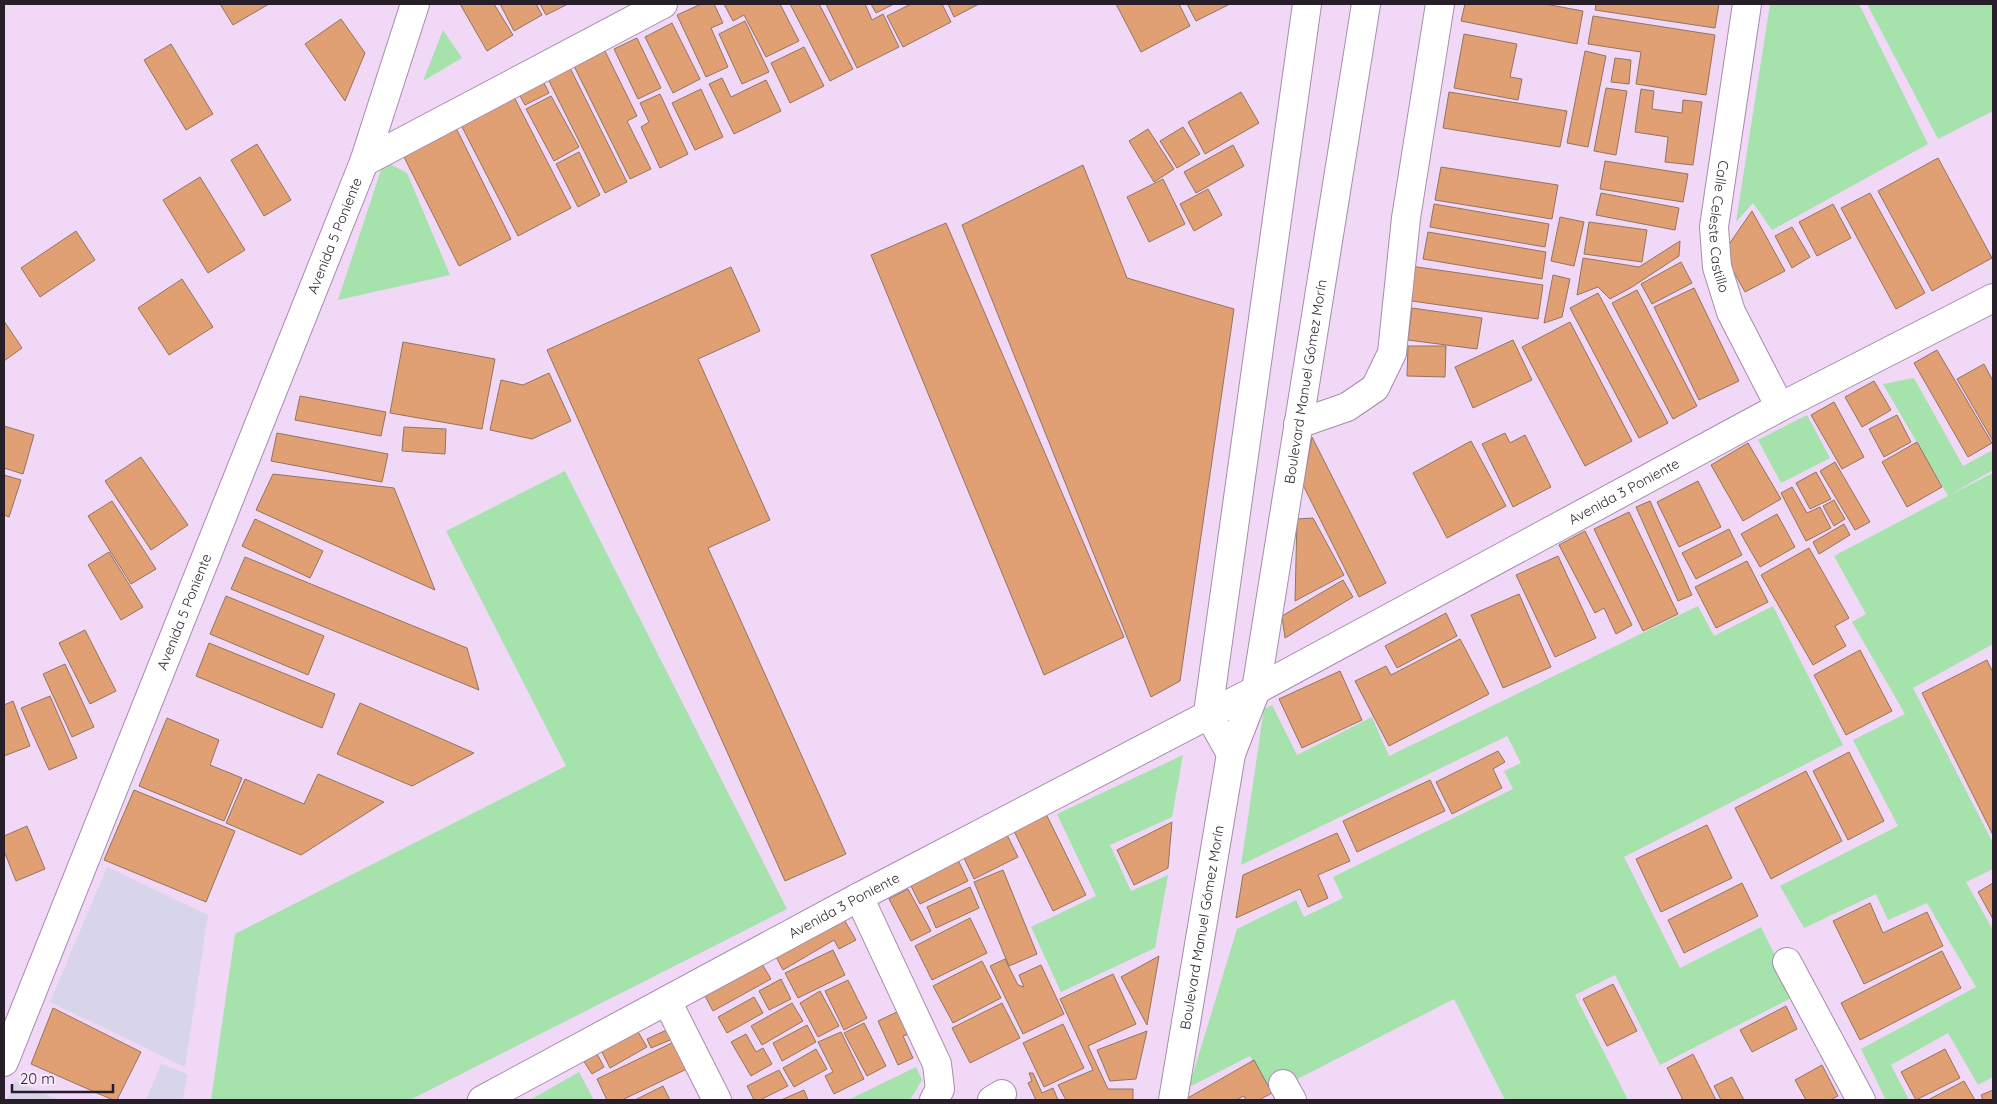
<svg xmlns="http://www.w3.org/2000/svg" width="1997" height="1104" font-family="Quicksand,sans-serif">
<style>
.education{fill:#d8d5eb}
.green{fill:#a5e2ac}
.building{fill:#e19f74;stroke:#937460}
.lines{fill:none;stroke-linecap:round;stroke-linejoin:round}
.minor-casing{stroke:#a48daa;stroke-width:30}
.minor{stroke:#fff;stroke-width:28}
.labels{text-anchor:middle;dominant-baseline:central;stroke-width:4;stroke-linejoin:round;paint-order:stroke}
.street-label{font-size:14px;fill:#271e29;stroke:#f9e9fc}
</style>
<rect width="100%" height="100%" fill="#f1d8f7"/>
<g class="education">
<path d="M107,867L208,915L185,1067L50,1002Z"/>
<path d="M161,1064L187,1074L183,1100H146Z"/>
<path d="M15,1081L60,1100H7Z"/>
</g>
<g class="green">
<path d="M1770,4H1859L1928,144L1772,230L1753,203L1736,222Z"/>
<path d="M1867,4H1993V111L1938,139Z"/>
<path d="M443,30L462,58L423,81Z"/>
<path d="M384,161L407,173L450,275L338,300Z"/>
<path d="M1914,378L1963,466L1993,450V470L1948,496L1993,473V644L1913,688L1993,843V869L1966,882L1993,930V1077L1978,1085L1948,1033L1891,1065L1909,1100H1886L1861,1049L1976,987L1927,903L1888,920L1876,894L1804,928L1780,886L1898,826L1853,740L1905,714L1852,622L1866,614L1834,556L1948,496L1883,384Z"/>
<path d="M1807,415L1830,458L1781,483L1758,440Z"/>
<path d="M565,471L787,909L410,1100H211L235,934L566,766L446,531Z"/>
<path d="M1698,606L1714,636L1773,606L1843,745L1624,857L1680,968L1761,927L1795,996L1660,1065L1615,975L1575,995L1628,1100H1505L1454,999L1270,1093L1250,1056L1189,1087L1237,929L1296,900L1304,917L1343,898L1333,877L1513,789L1504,771L1521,763L1507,736L1241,865L1264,709L1272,705L1297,755L1372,717L1389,756Z"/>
<path d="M1183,755L1172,817L1110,845L1131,891L1168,875L1155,948L1061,992L1031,927L1096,896L1057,814Z"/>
<path d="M916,1067L922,1080L910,1100H848Z"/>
<path d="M579,1072L594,1100H530Z"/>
</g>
<g class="building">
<path d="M220,4H269L233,25Z"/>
<path d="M460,4H494L513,35L487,51Z"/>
<path d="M500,4H536L542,15L514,31Z"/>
<path d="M540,4H568L546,15Z"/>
<path d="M701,4H714L723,23L711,28L728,67L706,77L677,15Z"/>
<path d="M724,4H780L799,41L766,57L744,15L733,21Z"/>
<path d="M790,4H819L853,69L830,81Z"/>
<path d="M826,4H865L872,20L883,14L899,47L857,68Z"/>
<path d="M871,4H894L876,13Z"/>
<path d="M911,4H942L951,22L903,47L887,16Z"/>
<path d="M948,4H979L954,17Z"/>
<path d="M1116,4H1179L1190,26L1141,52Z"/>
<path d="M1187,4H1230L1196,21Z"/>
<path d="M1465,4H1545L1583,11L1577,44L1461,21Z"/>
<path d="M1596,4H1719L1715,28L1595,10Z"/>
<path d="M1593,16L1715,35L1706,95L1636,84L1641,52L1588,44Z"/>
<path d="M341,19L365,53L345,101L305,44Z"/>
<path d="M745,21L769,72L742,84L719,34Z"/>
<path d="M672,23L700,79L673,93L645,37Z"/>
<path d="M1464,34L1517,44L1510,77L1522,79L1518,100L1454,88Z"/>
<path d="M637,38L661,88L638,99L614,49Z"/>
<path d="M171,44L213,114L186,130L144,60Z"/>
<path d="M603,47L637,116L627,121L651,169L630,179L572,62Z"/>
<path d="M804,47L824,86L790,103L771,63Z"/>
<path d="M1585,51L1606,56L1588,147L1567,143Z"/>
<path d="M1615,58L1631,60L1629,84L1611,82Z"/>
<path d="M568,64L627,182L605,193L546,75Z"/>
<path d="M541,77L549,93L525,105L516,89Z"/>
<path d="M722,78L731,97L766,80L781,111L734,134L709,84Z"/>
<path d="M1606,88L1627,91L1616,155L1594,151Z"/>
<path d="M701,89L723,137L695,150L672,103Z"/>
<path d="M1641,89L1654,91L1652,109L1682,113L1683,100L1702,102L1693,165L1665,162L1668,137L1635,132Z"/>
<path d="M1241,92L1259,123L1205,154L1188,122Z"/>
<path d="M1449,92L1567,111L1560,147L1443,128Z"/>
<path d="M660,94L688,154L660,168L641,127L649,122L640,103Z"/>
<path d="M551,96L579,147L554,161L526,109Z"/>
<path d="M514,97L571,208L518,236L461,125Z"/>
<path d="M1183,127L1200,154L1177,168L1160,141Z"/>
<path d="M456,128L511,239L459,266L403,155Z"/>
<path d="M1148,129L1174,169L1154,182L1129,141Z"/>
<path d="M257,144L291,200L264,216L231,160Z"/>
<path d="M1233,145L1244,166L1196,193L1184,172Z"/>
<path d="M579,152L600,195L578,207L556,164Z"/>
<path d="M1938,158L1992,258L1932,291L1878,191Z"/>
<path d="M1605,161L1688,174L1683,202L1600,189Z"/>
<path d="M1083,165L1127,278L1234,309L1180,681L1151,697L962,225Z"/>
<path d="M1441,167L1558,185L1552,219L1435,200Z"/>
<path d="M200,177L245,250L208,273L163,200Z"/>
<path d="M1163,179L1185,224L1149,242L1127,197Z"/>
<path d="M1208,189L1222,215L1194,231L1180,204Z"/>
<path d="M1601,193L1679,208L1675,230L1596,215Z"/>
<path d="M1870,193L1925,293L1896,309L1841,208Z"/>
<path d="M1434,204L1549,224L1545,247L1430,227Z"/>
<path d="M1833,204L1851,238L1817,256L1799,222Z"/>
<path d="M1752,211L1785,271L1745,292L1723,253Z"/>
<path d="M1560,217L1584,222L1574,266L1551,261Z"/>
<path d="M1589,222L1647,230L1642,262L1584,254Z"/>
<path d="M946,223L1124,637L1044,675L871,255Z"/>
<path d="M1792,227L1810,257L1792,268L1775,236Z"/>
<path d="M76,231L95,260L40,297L21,268Z"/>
<path d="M1428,232L1546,252L1542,279L1423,259Z"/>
<path d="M1680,241L1679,256L1632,287L1610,299L1598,287L1577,295L1583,258L1639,267Z"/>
<path d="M1681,262L1692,283L1652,304L1641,284Z"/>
<path d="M1410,266L1543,285L1538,319L1405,300Z"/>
<path d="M731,267L760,331L698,359L770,520L708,548L846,854L785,881L547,350Z"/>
<path d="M1553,275L1570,279L1562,317L1544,323Z"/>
<path d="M182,279L213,327L169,355L138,308Z"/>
<path d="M1694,288L1739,381L1699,400L1654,307Z"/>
<path d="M1637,290L1697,406L1673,419L1612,303Z"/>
<path d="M1598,293L1668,423L1639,438L1570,308Z"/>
<path d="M1412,308L1482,318L1477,349L1408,340Z"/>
<path d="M4,321L22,348L4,361Z"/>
<path d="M1570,322L1632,441L1585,466L1522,347Z"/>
<path d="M1513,340L1532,380L1473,408L1455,367Z"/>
<path d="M403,342L495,359L482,429L390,413Z"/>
<path d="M1408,346H1446L1445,377L1407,376Z"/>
<path d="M1937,350L1992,443L1968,457L1914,363Z"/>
<path d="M1984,364L1993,381V441L1957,379Z"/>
<path d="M549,373L571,421L532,439L490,430L501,380L523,385Z"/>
<path d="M1874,381L1891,410L1862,427L1845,397Z"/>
<path d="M300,396L386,412L381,436L295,420Z"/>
<path d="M1834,402L1864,457L1842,469L1811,415Z"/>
<path d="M1897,415L1911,442L1884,457L1869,429Z"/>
<path d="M4,426L34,435L23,474L4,468Z"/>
<path d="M404,427L446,429L445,454L402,451Z"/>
<path d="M277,433L388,454L382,482L271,461Z"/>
<path d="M1505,433L1510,443L1525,435L1551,487L1513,507L1482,444Z"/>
<path d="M1312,437L1386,583L1359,597L1303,485Z"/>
<path d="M1471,441L1506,506L1447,538L1413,473Z"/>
<path d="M1917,442L1942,487L1907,507L1882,462Z"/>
<path d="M1748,443L1781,499L1743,521L1711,465Z"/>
<path d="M141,457L188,525L151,550L105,481Z"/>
<path d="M1835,462L1870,522L1855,530L1820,471Z"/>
<path d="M1816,472L1831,499L1810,509L1796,483Z"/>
<path d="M273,474L394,488L435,590L256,510Z"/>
<path d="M4,475L21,480L9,517L4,515Z"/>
<path d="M1698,481L1721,527L1679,547L1657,502Z"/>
<path d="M1792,487L1807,513L1820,507L1831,528L1806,541L1781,493Z"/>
<path d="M1834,500L1845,519L1834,526L1823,506Z"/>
<path d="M112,501L156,569L131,584L88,516Z"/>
<path d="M1650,501L1692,595L1678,601L1636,507Z"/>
<path d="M1629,512L1678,614L1643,631L1594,529Z"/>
<path d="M1777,514L1795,547L1760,567L1741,534Z"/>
<path d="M1313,518L1344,575L1295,601L1297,519Z"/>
<path d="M255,519L323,551L310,578L242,546Z"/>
<path d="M1844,524L1850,535L1819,554L1813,542Z"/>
<path d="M1729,529L1742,555L1696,579L1682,553Z"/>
<path d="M1585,531L1632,625L1616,634L1604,608L1595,613L1559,545Z"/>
<path d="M1809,548L1849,618L1835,626L1846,646L1813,665L1761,575Z"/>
<path d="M109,552L143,607L121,620L88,565Z"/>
<path d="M1558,556L1596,638L1555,657L1516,575Z"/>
<path d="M245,557L467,648L479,690L231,589Z"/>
<path d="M1747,561L1768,602L1716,628L1695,587Z"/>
<path d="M1343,580L1353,597L1285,638L1282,616Z"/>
<path d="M1519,594L1551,667L1503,688L1471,615Z"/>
<path d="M226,596L324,636L308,675L210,634Z"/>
<path d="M1446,613L1457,636L1397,668L1385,646Z"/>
<path d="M85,630L116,691L90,704L59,643Z"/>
<path d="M1460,639L1489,694L1389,746L1355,681L1386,666L1391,675Z"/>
<path d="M209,643L335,694L322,728L196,676Z"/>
<path d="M1860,650L1892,711L1846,735L1814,675Z"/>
<path d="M1987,660L1993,673V835L1922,693Z"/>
<path d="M65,664L94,727L72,737L43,674Z"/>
<path d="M1340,671L1362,720L1302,748L1279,699Z"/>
<path d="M50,696L77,758L49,770L21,708Z"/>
<path d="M13,701L30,746L4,756V705Z"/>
<path d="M360,703L474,753L412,786L337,754Z"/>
<path d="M167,718L219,740L210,765L242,778L224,821L139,786Z"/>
<path d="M1498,751L1505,762L1493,769L1502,788L1452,814L1436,782Z"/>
<path d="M1849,752L1884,821L1848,840L1813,771Z"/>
<path d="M1806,771L1842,841L1771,879L1735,808Z"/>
<path d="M318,774L384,802L301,855L226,823L245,779L304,804Z"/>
<path d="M1430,780L1445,811L1357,852L1343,821Z"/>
<path d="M134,790L235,831L206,902L104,860Z"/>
<path d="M1046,814L1086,895L1053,911L1013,829Z"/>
<path d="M1172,822L1168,868L1134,885L1117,850Z"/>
<path d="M1707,825L1732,878L1661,912L1636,859Z"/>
<path d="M27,826L45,869L16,881L4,851V836Z"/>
<path d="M1337,833L1350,861L1318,875L1328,898L1308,907L1300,889L1236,918L1243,875Z"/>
<path d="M1007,835L1018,857L974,879L963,856Z"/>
<path d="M958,860L968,881L920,904L910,884Z"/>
<path d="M1003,870L1037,954L1009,966L974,882Z"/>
<path d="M1742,883L1758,916L1684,953L1668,920Z"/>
<path d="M1993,883V919L1978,892Z"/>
<path d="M970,887L979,908L936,928L927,907Z"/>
<path d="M908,889L931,931L911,941L889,899Z"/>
<path d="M1870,903L1883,933L1927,912L1943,946L1864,984L1833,921Z"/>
<path d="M842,916L856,940L839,949L834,940L783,970L775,955Z"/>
<path d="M970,918L987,953L932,980L915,946Z"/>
<path d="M833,950L845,975L798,998L785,973Z"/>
<path d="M1942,951L1961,988L1860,1040L1841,1003Z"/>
<path d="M1159,956L1147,1025L1121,977Z"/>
<path d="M1005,959L1018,985L1024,987L1019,975L1041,965L1064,1014L1023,1034L990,966Z"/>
<path d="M982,961L1001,998L953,1023L933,986Z"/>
<path d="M762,964L771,979L713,1011L705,996Z"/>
<path d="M1113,974L1136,1024L1088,1046L1108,1089H1133V1100H1066L1058,1085L1093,1070L1060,999Z"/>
<path d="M781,979L791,999L769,1010L759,991Z"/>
<path d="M848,980L867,1018L844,1030L825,991Z"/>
<path d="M1613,984L1637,1031L1607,1046L1583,999Z"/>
<path d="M820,991L839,1026L818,1037L800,1003Z"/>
<path d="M754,997L763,1013L727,1033L718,1017Z"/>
<path d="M792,1003L803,1021L762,1045L751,1026Z"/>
<path d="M1002,1003L1020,1038L970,1063L952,1028Z"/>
<path d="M1786,1006L1797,1029L1752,1052L1740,1030Z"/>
<path d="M53,1008L141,1052L117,1100H113L31,1064Z"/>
<path d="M899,1011L909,1034L903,1036L913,1058L898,1065L878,1021Z"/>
<path d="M864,1023L886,1066L867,1076L844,1033Z"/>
<path d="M1063,1024L1084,1068L1044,1087L1023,1043Z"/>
<path d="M807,1025L816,1042L782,1061L773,1043Z"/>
<path d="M671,1028L675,1038L651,1048L647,1039Z"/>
<path d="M637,1030L647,1047L610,1068L601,1050Z"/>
<path d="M1147,1031L1136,1079L1110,1081L1097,1050Z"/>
<path d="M841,1032L864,1079L834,1094L825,1076L833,1072L818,1042Z"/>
<path d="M746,1034L756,1052L763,1048L772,1064L751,1076L731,1042Z"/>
<path d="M678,1040L691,1067L622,1100H607L597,1079Z"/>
<path d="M816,1049L827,1069L794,1087L783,1068Z"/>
<path d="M1945,1049L1960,1078L1916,1100L1901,1072Z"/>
<path d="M596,1052L604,1067L592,1074L583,1060Z"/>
<path d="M1693,1054L1716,1100H1683L1667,1068Z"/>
<path d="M1254,1060L1272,1093L1259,1100H1246L1244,1096L1236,1100H1187L1186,1099Z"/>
<path d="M1822,1065L1838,1096L1830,1100H1806L1795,1080Z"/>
<path d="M779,1070L788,1086L760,1100H754L747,1086Z"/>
<path d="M1029,1073H1033L1042,1093L1053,1088L1058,1100H1036L1028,1083L1032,1081Z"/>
<path d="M1732,1077L1744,1100H1721L1714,1086Z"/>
<path d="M1964,1081L1975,1100H1928Z"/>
<path d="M663,1086L670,1100H635Z"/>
<path d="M804,1090L808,1100H781Z"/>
<path d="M1993,1090V1100H1983L1981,1095Z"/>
</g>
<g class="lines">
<g class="minor-casing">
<g id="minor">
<path id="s1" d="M1747,4L1714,227L1717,267L1731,312L1780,407"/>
<path d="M364,162L663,4"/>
<path d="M1298,424L1347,407L1375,388L1392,353L1406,218L1440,4"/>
<path d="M1231,754L1208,713L1307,4"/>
<path d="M859,897L937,1064L940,1089L934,1100"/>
<path d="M1787,962L1861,1100"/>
<path d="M667,1001L717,1100"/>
<path id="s2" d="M4,1062L364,162L415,4"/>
<path d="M1283,1084L1292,1100"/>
<path id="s3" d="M482,1100L859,897L1256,690L1780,407L1993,298"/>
<path d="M992,1100L1002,1094"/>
<path id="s4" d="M1173,1100L1231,754L1256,690L1366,4"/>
</g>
</g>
<use href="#minor" class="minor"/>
</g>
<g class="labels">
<g class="street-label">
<text stroke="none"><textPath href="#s1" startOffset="225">Calle Celeste Castillo</textPath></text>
<text stroke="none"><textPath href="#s2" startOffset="890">Avenida 5 Poniente</textPath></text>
<text stroke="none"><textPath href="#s4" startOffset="732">Boulevard Manuel Gómez Morín</textPath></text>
<text stroke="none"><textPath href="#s3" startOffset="1294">Avenida 3 Poniente</textPath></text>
<text stroke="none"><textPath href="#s2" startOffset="485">Avenida 5 Poniente</textPath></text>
<text stroke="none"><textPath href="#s3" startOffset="411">Avenida 3 Poniente</textPath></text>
<text stroke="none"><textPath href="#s4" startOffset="175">Boulevard Manuel Gómez Morín</textPath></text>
</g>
</g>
<rect width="1997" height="1104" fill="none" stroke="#271e29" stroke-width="10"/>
<path d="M12 1084v8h101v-8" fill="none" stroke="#271e29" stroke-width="2.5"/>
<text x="20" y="1084" font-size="15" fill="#271e29" stroke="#f9e9fc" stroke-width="4" paint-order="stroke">20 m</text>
</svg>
